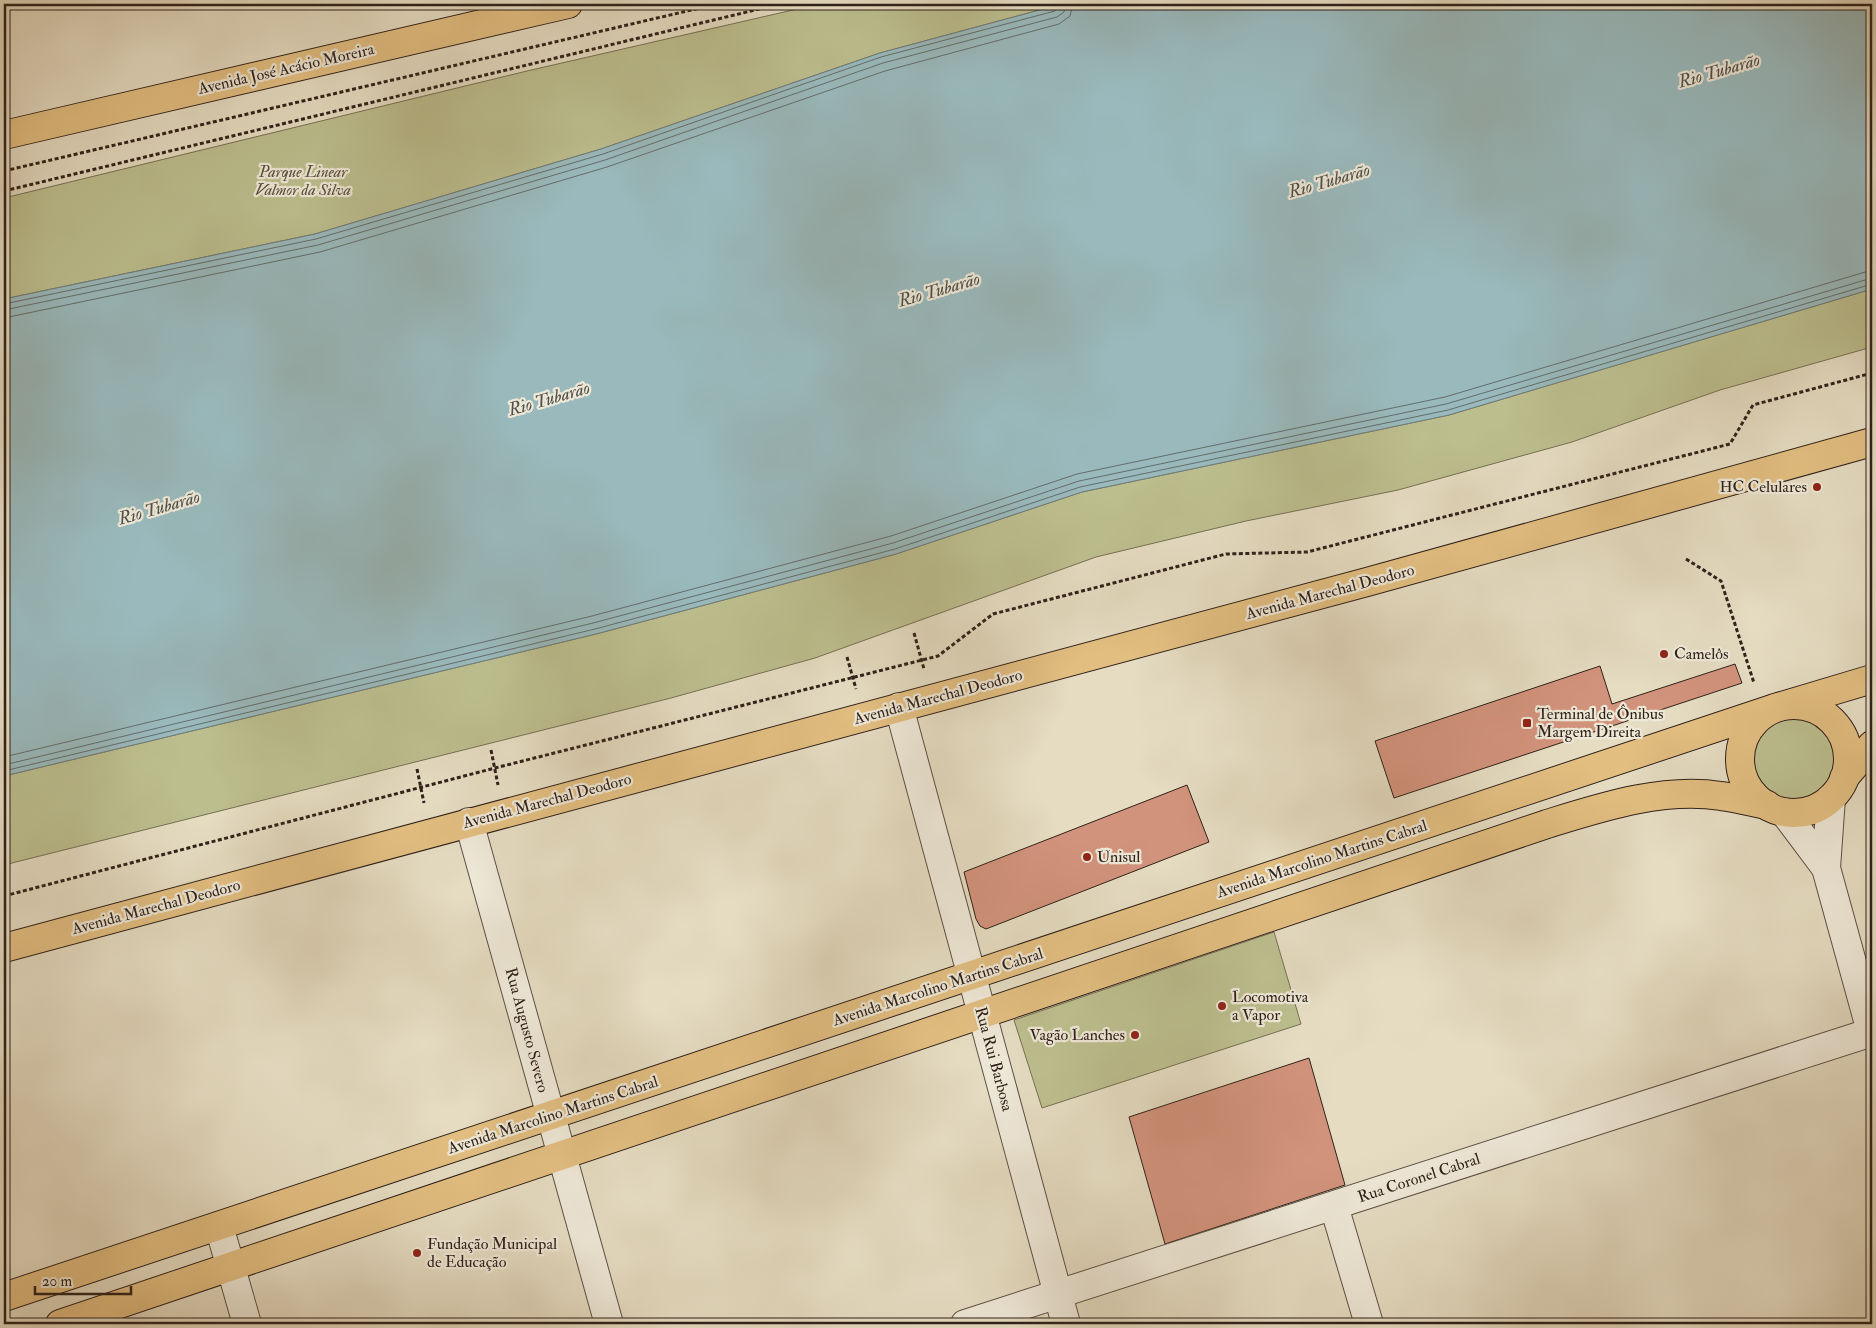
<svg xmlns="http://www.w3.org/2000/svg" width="1876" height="1328" font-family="'IM FELL Double Pica',serif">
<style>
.green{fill:#bcbe8e;stroke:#767054}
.water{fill:#99b9bc;stroke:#6f7c7b}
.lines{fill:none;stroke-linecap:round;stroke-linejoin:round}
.shore{stroke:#646d6b;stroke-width:1}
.building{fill:#d2937c;stroke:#2f211a}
.minor-casing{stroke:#5c5044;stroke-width:30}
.major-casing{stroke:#2f211a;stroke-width:30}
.path{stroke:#2f211a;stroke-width:3;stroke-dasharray:4 2.5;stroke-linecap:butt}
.minor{stroke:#eee8d7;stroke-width:28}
.major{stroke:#e2be81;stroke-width:28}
.poi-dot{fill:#8f2418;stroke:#eee8d7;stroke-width:2}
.labels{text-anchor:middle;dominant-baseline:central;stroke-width:4.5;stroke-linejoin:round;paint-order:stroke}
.street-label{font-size:16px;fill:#2f211a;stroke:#eee8d7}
.park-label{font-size:16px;font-style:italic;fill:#59503d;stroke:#eee8d7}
.poi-label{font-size:16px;fill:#2f211a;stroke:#eee8d7;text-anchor:start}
.water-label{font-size:18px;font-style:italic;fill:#4f4f4b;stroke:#eee8d7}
</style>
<rect width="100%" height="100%" fill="#e5dcc2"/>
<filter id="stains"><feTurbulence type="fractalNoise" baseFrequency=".004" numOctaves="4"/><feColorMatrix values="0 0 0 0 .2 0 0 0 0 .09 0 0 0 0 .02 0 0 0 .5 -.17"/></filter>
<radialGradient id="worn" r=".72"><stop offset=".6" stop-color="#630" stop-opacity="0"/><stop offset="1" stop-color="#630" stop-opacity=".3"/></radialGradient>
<g class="green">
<path d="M819,4H1062L880,53L601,149L315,234L4,299V198L527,71Z"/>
<path d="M1872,289V347L1720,390L1572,442L1398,490L1246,521L1096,557L815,658L671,698L4,865V776L596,634L896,554L1082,492L1449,415Z"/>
<circle cx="1794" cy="758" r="43"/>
<path d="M1274,932L1301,1024L1042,1108L1014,1020Z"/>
</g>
<path class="water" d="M1062,4H1872V289L1449,415L1082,492L896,554L596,634L4,776V299L315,234L601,149L880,53Z"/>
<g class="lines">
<g class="shore">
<path d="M4,304L316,239L603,154L881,57L1055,11L1059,4"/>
<path d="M4,310L318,245L605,160L883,63L1057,17L1064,12L1065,4"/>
<path d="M4,318L320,252L607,167L885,71L1059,24L1070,16L1073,4"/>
<path d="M4,757L592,616L891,536L1077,474L1445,397L1872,270"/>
<path d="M4,765L593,623L893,543L1079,481L1446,404L1872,278"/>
<path d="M4,771L595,629L895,549L1080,487L1448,410L1872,284"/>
</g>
</g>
<g class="building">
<path d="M1735,664L1742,683L1394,798L1375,741L1600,666L1612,704Z"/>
<path d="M1187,785L1209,842L986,929L980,926L976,919L964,872Z"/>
<path d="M1309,1058L1345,1185L1165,1244L1129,1117Z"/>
</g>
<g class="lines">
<g class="minor-casing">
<g id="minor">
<path d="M899,707L1066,1324"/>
<path d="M1831,798L1826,868L1872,1035"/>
<path d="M1784,812L1826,868"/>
<path d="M469,822L609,1324"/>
<path d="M1334,1206L1369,1324"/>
<path d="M219,1226L247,1324"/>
<path d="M965,1324L1872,1032"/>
</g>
</g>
<g class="major-casing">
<g id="major">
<path d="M4,135L568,4"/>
<circle cx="1794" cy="759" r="54"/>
<path d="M1844,778L1872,745"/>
<path d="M4,948L1367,582L1872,442"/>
<path d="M4,1297L1775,708L1872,679"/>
<path d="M60,1324L1547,824C1602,807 1663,787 1721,796C1737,798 1752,802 1767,805"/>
</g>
</g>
<g class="path">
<path d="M4,171L717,4"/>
<path d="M4,191L780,4"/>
<path d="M1686,559L1721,581L1754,683"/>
<path d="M914,633L924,669"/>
<path d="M847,657L856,689"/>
<path d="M491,750L498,785"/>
<path d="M417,769L424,803"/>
<path d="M4,896L495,768L938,656L993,614L1226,554L1307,552L1730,444L1753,405L1872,373"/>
</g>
<use href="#minor" class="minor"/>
<use href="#major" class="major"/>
</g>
<g class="poi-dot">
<circle cx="1817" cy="487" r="5"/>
<circle cx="1664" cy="654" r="5"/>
<rect x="1522" y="718" width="10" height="10" rx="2.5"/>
<circle cx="1087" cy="857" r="5"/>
<circle cx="1222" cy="1006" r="5"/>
<circle cx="1135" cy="1035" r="5"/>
<circle cx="417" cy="1253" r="5"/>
</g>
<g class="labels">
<g class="street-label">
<text transform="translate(286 69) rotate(-13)">Avenida José Acácio Moreira</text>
<text transform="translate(1330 592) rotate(-15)">Avenida Marechal Deodoro</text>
<text transform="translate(938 697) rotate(-15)">Avenida Marechal Deodoro</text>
<text transform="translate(547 801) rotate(-15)">Avenida Marechal Deodoro</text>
<text transform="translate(1322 859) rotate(-18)">Avenida Marcolino Martins Cabral</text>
<text transform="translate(156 907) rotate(-15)">Avenida Marechal Deodoro</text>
<text transform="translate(938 987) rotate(-18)">Avenida Marcolino Martins Cabral</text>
<text transform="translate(527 1030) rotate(75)">Rua Augusto Severo</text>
<text transform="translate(994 1059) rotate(75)">Rua Rui Barbosa</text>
<text transform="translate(553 1115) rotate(-18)">Avenida Marcolino Martins Cabral</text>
<text transform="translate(1419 1178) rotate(-18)">Rua Coronel Cabral</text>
</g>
<g class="park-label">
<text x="303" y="172">Parque Linear<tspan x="303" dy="18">Valmor da Silva</tspan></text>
</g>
<g class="poi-label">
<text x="1807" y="487" text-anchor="end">HC Celulares</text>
<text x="1674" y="654">Camelôs</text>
<text x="1537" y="714">Terminal de Ônibus<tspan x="1537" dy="18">Margem Direita</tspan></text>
<text x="1097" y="857">Unisul</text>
<text x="1232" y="997">Locomotiva<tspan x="1232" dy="18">a Vapor</tspan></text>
<text x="1125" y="1035" text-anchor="end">Vagão Lanches</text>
<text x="427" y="1244">Fundação Municipal<tspan x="427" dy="18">de Educação</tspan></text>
</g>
<g class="water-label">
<text transform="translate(1719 71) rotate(-16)">Rio Tubarão</text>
<text transform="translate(1329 181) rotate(-16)">Rio Tubarão</text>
<text transform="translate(939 290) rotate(-16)">Rio Tubarão</text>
<text transform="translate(549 399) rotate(-16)">Rio Tubarão</text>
<text transform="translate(159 508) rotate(-16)">Rio Tubarão</text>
</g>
</g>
<rect width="1876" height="1328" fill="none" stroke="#e5dcc2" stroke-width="20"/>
<rect x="5" y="5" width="1866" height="1318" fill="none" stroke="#2f211a" stroke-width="2.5"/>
<rect x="10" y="10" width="1856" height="1308" fill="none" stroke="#2f211a"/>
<path d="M35 1286v8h96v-8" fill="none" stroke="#2f211a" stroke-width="2.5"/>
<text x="42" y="1286" font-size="15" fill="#2f211a" stroke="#eee8d7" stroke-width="4" paint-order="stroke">20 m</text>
<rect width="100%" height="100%" filter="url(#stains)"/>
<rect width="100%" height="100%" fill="url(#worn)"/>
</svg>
